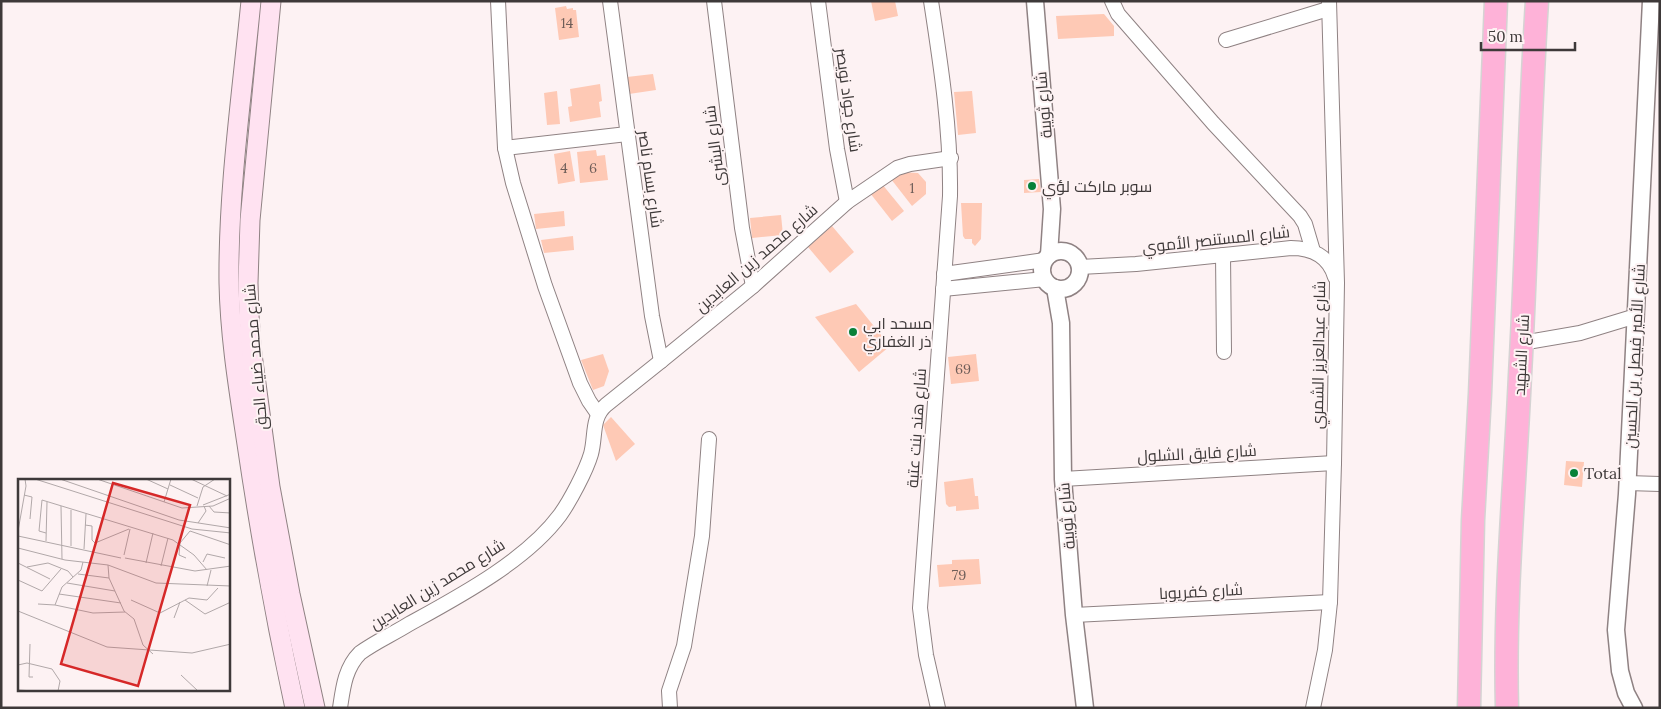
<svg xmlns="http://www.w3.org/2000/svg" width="1661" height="709" font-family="Lora,Cairo,serif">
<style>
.building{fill:#fec9b5}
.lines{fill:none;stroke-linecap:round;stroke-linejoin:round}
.minor-casing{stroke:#8f8283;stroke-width:16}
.tertiary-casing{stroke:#8f8283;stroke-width:19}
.secondary-casing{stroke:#8f8283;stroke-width:21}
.trunk-casing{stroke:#d5d3d3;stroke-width:25}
.minor{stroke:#fff;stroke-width:14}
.tertiary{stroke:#fff;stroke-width:16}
.secondary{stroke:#ffe2f1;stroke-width:19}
.trunk{stroke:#feb2d8;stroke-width:22}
.poi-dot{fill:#088139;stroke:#fdf2f3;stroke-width:2}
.labels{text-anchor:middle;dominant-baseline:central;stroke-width:4;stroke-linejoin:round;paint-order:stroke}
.number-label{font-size:14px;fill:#6e5d58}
.street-label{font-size:16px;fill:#3e3939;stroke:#fdf2f3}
.poi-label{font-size:16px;fill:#3e3939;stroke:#fdf2f3;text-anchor:start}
.inset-road{fill:none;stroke:#b1a8a9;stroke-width:1}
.view{fill:#d62828;fill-opacity:0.15;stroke:#d62828;stroke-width:2.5}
.inset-edge{fill:none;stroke:#3e3939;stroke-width:2.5}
</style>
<rect width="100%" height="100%" fill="#fdf2f3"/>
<g class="building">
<path d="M871,1H895L898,16L875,21Z"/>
<path d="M566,6L567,9L573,8V10H576L579,37L559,40L555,8Z"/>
<path d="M1104,14L1114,26V36L1058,39L1056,16Z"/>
<path d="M653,74L656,90L629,94L627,77Z"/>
<path d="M600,84L602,101L599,102L601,117L570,122L568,107L572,106L570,89Z"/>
<path d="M557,91L560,124L547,125L544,93Z"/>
<path d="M972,91L976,133L958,135L954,92Z"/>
<path d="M596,150L597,156L605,155L608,180L580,183L577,152Z"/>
<path d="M570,151L575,181L558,184L554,154Z"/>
<path d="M899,172L918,173L926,182V194L912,206L891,179Z"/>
<path d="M1039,179L1041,192L1024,193V180Z"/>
<path d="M882,184L904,211L892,221L870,193Z"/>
<path d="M961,203H982L981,239L975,246L972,243V239H965L963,236Z"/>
<path d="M564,211L565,226L536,229L534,214Z"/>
<path d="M781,215L783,235L752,238L750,218Z"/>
<path d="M832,226L854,252L830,273L808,247Z"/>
<path d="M573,236L574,250L544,253L541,240Z"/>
<path d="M856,304L890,346L859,372L815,317Z"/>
<path d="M603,354L609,371L604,386L593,390L581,360Z"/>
<path d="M976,354L979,381L951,384L948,357Z"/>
<path d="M611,417L635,444L616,461L603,425Z"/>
<path d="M1566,461L1584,462L1582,487L1564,485Z"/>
<path d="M973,478L975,496H978L979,509L956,511V506L949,507L946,504L944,482Z"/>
<path d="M979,559L981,584L939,587L937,565L952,564V560Z"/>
</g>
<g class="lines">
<g class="minor-casing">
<g id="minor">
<path d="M498,1L505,148L513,183L545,286L580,383L589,401L598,414"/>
<path d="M610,1L652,316L661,361"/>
<path d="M714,1L742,228L753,286"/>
<path d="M818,1L837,149L847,202"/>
<path d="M931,1C941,66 951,131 950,196L920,608L926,655L938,708"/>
<path d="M1112,1L1118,14L1213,123L1300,216L1305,224L1313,251"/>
<path d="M1226,40L1328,9"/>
<path d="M505,148L627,134"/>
<path d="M1223,255L1224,352"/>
<path d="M1080,267L1136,264L1291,248C1311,248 1329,256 1335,277"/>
<path d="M944,274L1045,260"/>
<path d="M943,289L1045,279"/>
<path d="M1522,343L1580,333L1636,316"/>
<path d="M1063,479L1334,463"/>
<path d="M1627,483L1660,484"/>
<path d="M1074,615L1330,602"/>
<path d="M340,708C343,688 345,668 360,653C375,642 393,634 409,624C458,597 526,561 560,515C570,501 586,471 591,454C596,436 591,418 606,405L661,361L753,286L847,202L897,168L910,164L951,158"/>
<path d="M670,708L669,691L684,646L702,536L709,439"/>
<path d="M1313,708L1325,650L1330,602L1334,463L1337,283L1329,1"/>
</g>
</g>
<g class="tertiary-casing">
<g id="tertiary">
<path d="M1035,1L1052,209L1049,255"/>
<circle cx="1061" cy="270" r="19"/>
<path d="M1055,288L1061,323L1063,479L1074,615L1085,708"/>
<path d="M1634,708L1626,693L1620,671L1616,630L1627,494L1651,1"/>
</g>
</g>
<g class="secondary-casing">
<g id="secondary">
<path d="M251,1C242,94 228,190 229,283C230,337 239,391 247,444C260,533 276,621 295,708"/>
<path d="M271,1L250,220L248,283L249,315L251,347L270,487L290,594L315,708"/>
</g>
</g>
<g class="trunk-casing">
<g id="trunk">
<path d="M1469,708L1473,520L1480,394L1496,1"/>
<path d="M1507,708C1504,597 1515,486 1520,375C1527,251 1529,126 1537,1"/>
</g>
</g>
<use href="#minor" class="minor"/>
<use href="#tertiary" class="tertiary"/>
<use href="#secondary" class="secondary"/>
<use href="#trunk" class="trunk"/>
</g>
<g class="poi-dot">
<circle cx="1032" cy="186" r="5"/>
<circle cx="853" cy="332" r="5"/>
<circle cx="1574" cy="473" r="5"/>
</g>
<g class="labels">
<g class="number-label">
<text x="567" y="23">14</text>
<text x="564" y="168">4</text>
<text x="593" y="168">6</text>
<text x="912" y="188">1</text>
<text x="963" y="369">69</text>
<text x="959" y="575">79</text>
</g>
<g class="street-label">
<text transform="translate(849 100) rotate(82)">شارع جواد نويصر</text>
<text transform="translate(1043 105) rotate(-95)">شارع ثويبة</text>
<text transform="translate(714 146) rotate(-97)">شارع البشرى</text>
<text transform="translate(651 179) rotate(82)">شارع بسام ناصر</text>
<text transform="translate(1216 239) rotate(-6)">شارع المستنصر الأموي</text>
<text transform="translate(756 258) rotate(-41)">شارع محمد زين العابدين</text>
<text transform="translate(1318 355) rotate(-89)">شارع عبدالعزيز الشمري</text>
<text transform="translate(1521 355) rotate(-87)">شارع الشهيد</text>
<text transform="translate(1634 356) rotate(-87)">شارع الأمير فيصل بن الحسين</text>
<text transform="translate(255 357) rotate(-95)">شارع محمد ضياء الحق</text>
<text transform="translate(916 428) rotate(-86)">شارع هند بنت عتبة</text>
<text transform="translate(1197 453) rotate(-3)">شارع فايق الشلول</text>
<text transform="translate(1066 516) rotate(-95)">شارع ثويبة</text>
<text transform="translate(437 584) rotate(-32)">شارع محمد زين العابدين</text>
<text transform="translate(1201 591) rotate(-3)">شارع كفريوبا</text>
</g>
<g class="poi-label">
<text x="1042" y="186">سوبر ماركت لؤي</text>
<text x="863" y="323">مسحد ابي<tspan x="863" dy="18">ذر الغفاري</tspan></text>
<text x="1584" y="473">Total</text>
</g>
</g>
<g transform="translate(18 479)">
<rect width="212" height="212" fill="#fdf2f3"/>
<path class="inset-road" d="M17,0L174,50L213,54M42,0L161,41L213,49M79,0L164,29L195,27L213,19M128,0L150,10M173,0L209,17M152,6L180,19M6,16L14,18L12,40M146,23L153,0M185,26L213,15M43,27L44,80M179,27L185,8L197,0M191,27L196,33L213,34M180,44L188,32L186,27M67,46L74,47V61L77,64L111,50M0,52L8,7L7,0M172,52L213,66M28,54L21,52L24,21L155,61L176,76L189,91M0,57L103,79M28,62L29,23M53,67V31M0,69L47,81L90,86L138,104L213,107M66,70L68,35M106,76L112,50M107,79L177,92L213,87M168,79L161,76L162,64L172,52M185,83L189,75L207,79M0,84L32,100M128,84L135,54M90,86L91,99L106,132L116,140L125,166L135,175M143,87L150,59M9,88L30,84L50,92L55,98M60,95L91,99M0,101L24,112L43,90M49,104L97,112M189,107L193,91M41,115L103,124M113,121L142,134L171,119L189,121L200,109M167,121L187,135L213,123M20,125L37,126L75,134L107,133M37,126L44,108L63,91L65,83M0,132L89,168L174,174L213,165M156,139L162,123M12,165L11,198H15M0,186L9,184L34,190L42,202L40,212M163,196L180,212M0,211L16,212"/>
<path class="view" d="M95,4L172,26L120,207L43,185Z"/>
<rect width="212" height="212" class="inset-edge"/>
</g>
<rect width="1661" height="709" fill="none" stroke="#3e3939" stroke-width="5"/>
<path d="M1481 42v8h94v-8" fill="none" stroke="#3e3939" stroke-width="2.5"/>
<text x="1488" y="42" font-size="15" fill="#3e3939" stroke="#fdf2f3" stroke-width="4" paint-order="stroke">50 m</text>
</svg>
